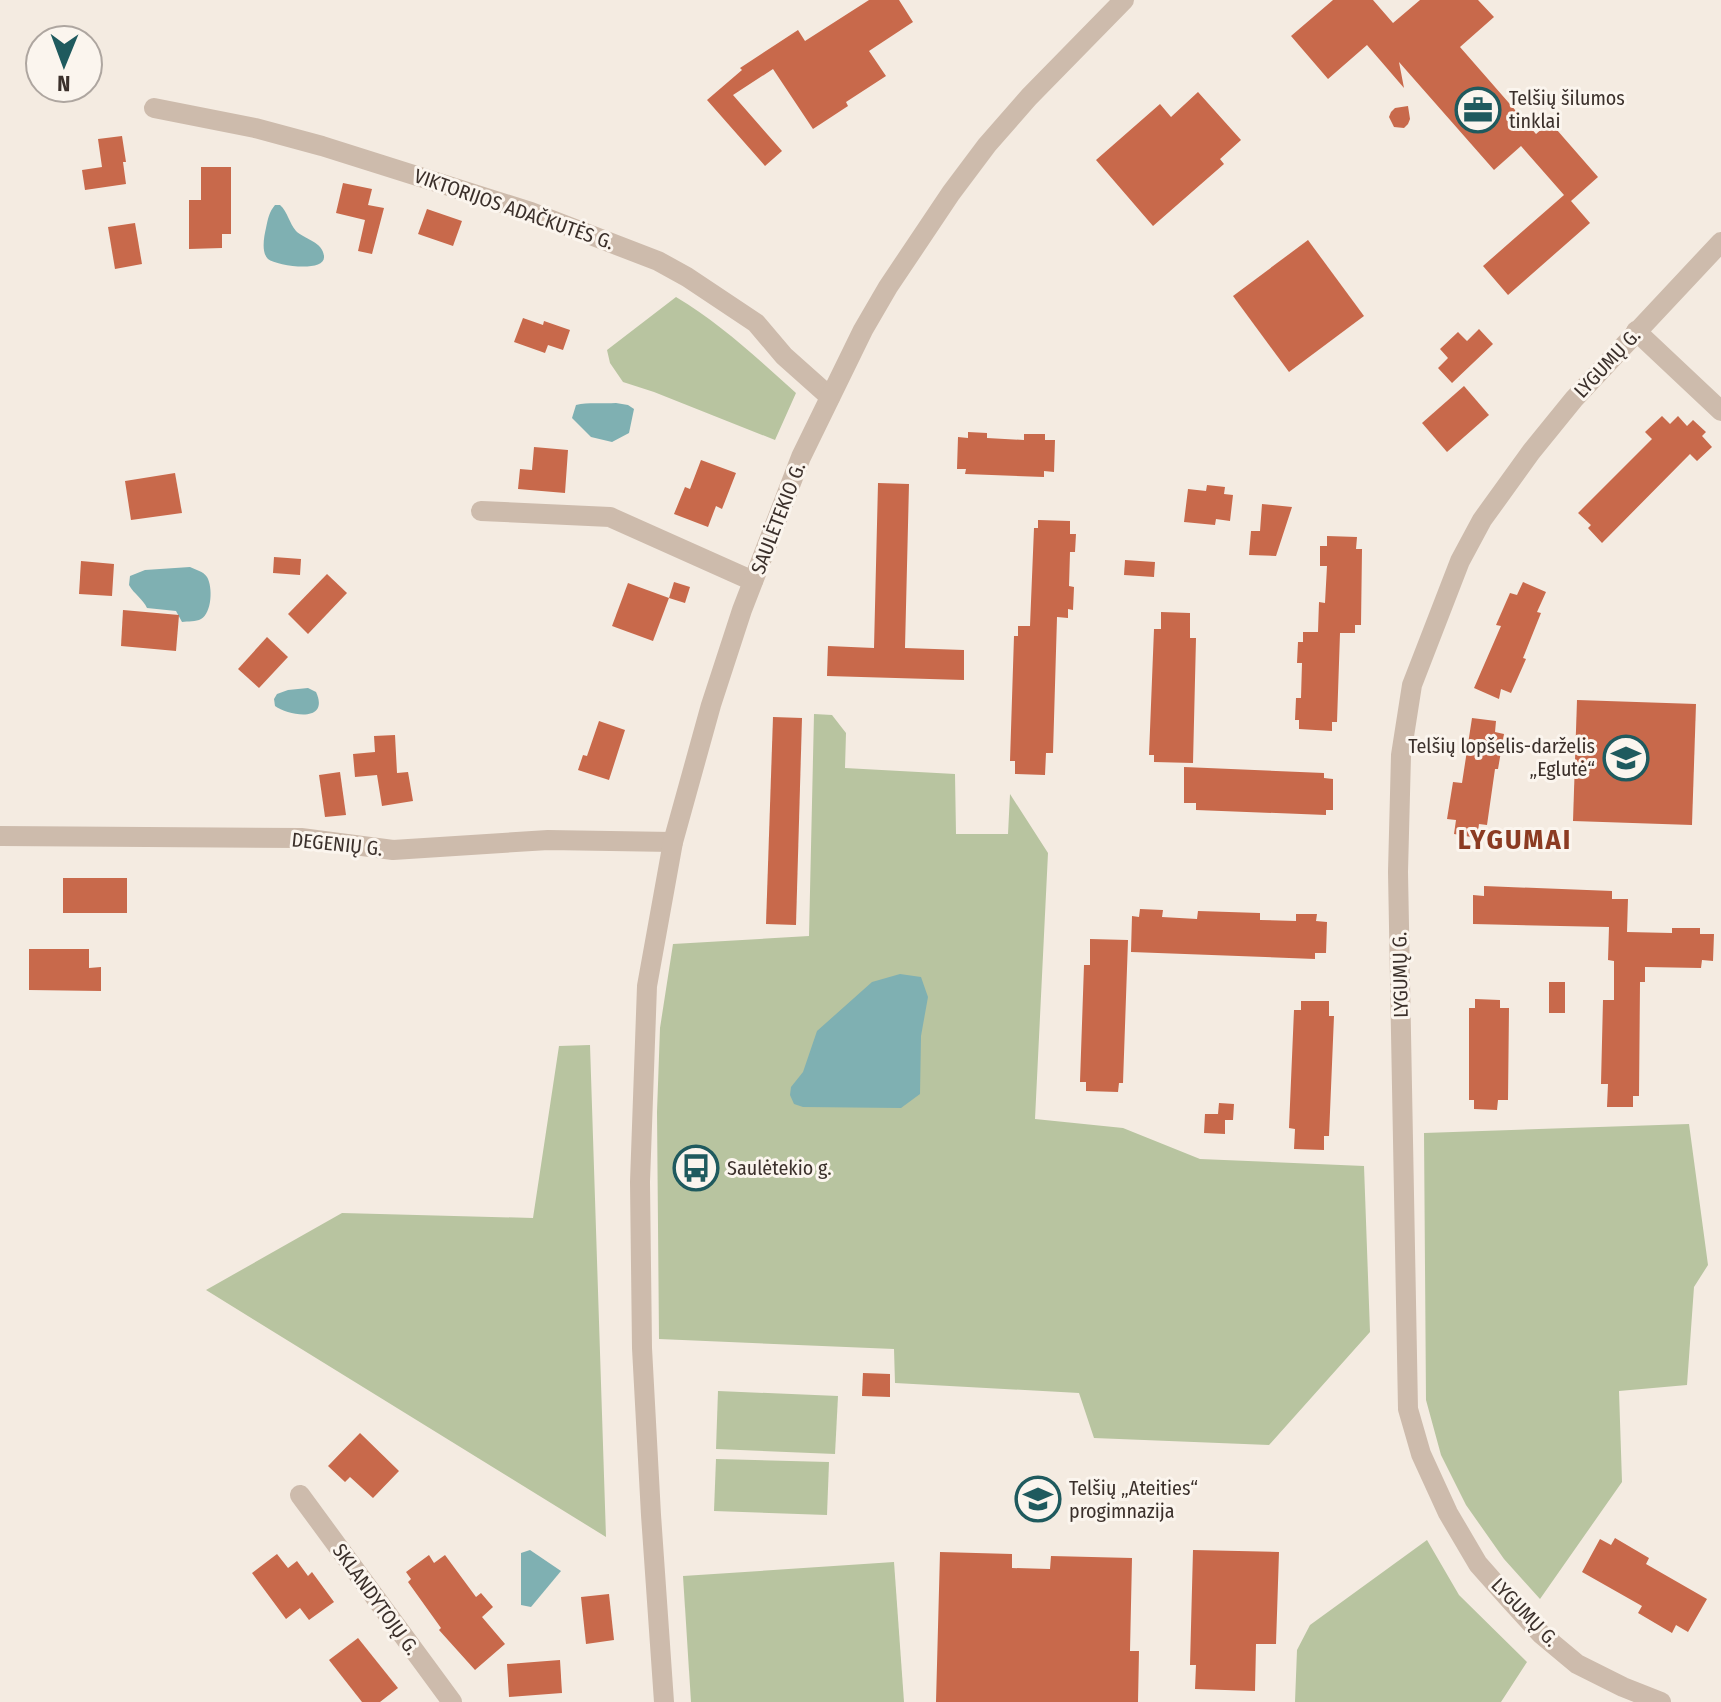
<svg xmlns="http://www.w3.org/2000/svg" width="1721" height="1702" font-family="'Fira Sans Condensed',sans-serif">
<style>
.green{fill:#b8c4a0}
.water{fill:#7fb0b2}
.building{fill:#c8694b}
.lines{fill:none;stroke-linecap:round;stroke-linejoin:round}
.street{stroke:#cdbbac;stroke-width:20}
.labels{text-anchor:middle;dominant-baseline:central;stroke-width:6;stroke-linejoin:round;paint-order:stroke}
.poi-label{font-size:20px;fill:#3b302b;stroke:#fbf5ee;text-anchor:start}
.street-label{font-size:20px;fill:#3b302b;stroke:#fbf5ee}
.district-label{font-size:28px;font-weight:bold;letter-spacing:2px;fill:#8c3b22;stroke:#fbf5ee}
</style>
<rect width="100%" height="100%" fill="#f4ebe1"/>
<g class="green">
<path d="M676,297C720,323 758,359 796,393L775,440L654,392L623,382L610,363L607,350Z"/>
<path d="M814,714L832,715L846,733L845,768L955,774L956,834H1008L1010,794L1048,853L1035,1119L1123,1128L1200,1159L1364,1166L1370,1332L1269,1445L1094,1438L1079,1393L895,1383L894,1349L659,1339L657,1112L660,1028L673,944L809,936Z"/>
<path d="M590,1045L606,1537L206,1290L342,1213L533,1218L559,1046Z"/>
<path d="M1689,1124L1708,1265L1694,1287L1687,1385L1619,1391L1622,1482L1540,1599L1504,1559L1466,1505L1441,1455L1426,1400L1424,1133Z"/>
<path d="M718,1391L838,1396L835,1454L716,1449Z"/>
<path d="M716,1459L829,1462L827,1515L714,1511Z"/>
<path d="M1427,1540L1459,1595L1527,1662L1501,1702H1295L1297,1650L1310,1625Z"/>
<path d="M894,1562L904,1702H691L683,1576Z"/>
</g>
<g class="water">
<path d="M275,205H280C288,212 289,223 296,231C304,239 323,242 324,256C326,273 277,266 268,259C261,252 264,237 266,228C268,219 269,212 275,205Z"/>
<path d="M616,403L628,405L634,409L629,433L612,442L591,437L572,418L576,405C588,402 603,404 616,403Z"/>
<path d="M190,567C196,570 203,571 207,577C213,587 212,613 201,619C196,622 188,621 182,622L176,611L147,608C143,599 134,594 129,585L130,576L145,570Z"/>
<path d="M308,688L316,692C330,723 289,716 275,706L274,699L277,694L288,690Z"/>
<path d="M900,974L921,977L928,997L921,1036L920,1094L901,1108L803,1107L794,1104L790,1095L791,1087L803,1072L817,1031L872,982Z"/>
<path d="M530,1550L561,1571L531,1607L521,1605V1553Z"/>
</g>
<g class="building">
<path d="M869,0H899L913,22L869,51L886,76L846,102L848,106L813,129L773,69L733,95L782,151L765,166L707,100L742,70L740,68L798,30L805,41Z"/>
<path d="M1333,0H1373L1393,23L1420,0H1478L1494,17L1460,47L1536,134L1550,122L1598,177L1571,201L1590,223L1508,295L1483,266L1564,195L1521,146L1494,170L1399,62L1404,88L1367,45L1328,79L1291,36Z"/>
<path d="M1198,92L1241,140L1220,159L1224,164L1153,226L1096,160L1160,104L1171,117Z"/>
<path d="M1408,106L1410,119L1408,124L1404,128L1394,127L1389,117L1391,112L1395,108Z"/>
<path d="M122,136L126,162H123L126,184L85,190L82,170L102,167L98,139Z"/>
<path d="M201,167H231V234H222V248L189,249V200H201Z"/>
<path d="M343,183L372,189L368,205L384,208L372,254L358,251L365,220L336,213Z"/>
<path d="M427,209L462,221L453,246L418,234Z"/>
<path d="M135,223L142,264L115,269L108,227Z"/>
<path d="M1308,240L1364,316L1289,372L1233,296Z"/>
<path d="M523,318L543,325L544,321L570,330L563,350L548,345L545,353L514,342Z"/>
<path d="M1479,329L1493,344L1452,383L1438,368L1448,358L1440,349L1458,332L1467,341Z"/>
<path d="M1464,386L1489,415L1447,452L1422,423Z"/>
<path d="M1662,416L1670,424L1678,416L1687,426L1693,420L1706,432L1702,436L1712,447L1697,461L1690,454L1602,543L1588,528L1591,525L1578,513L1652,439L1645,432Z"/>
<path d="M968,432L987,433V438L1024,440V434H1045V440H1055L1054,472L1044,471V477L965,474L966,469H957L958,437L968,438Z"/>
<path d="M534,447L568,450L565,493L518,489L520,469L532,470Z"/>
<path d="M701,460L736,473L722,509L716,506L708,527L674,514L685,487L690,489Z"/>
<path d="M175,473L182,513L131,520L125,481Z"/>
<path d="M878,483L909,484L905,648L964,650V680L827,676L828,646L874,648Z"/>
<path d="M1207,485L1225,487L1224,494L1233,495L1230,521L1216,519L1215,525L1184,522L1188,489L1206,491Z"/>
<path d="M1262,504L1292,507L1276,556L1249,555L1251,531H1260Z"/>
<path d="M1038,520L1070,521V534H1076L1075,552H1070L1069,586L1074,587L1073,610L1068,609V618L1057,617L1053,753H1046L1045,775L1015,774V761H1010L1014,636H1018V626H1030L1034,528H1038Z"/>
<path d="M1327,536L1357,537L1356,549H1362L1361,625H1355V633H1340L1337,722H1332V731L1299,729V720H1295L1296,698H1301L1302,663H1297L1298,642H1303V632H1318L1319,602L1325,603L1327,566H1320V546H1327Z"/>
<path d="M274,557L301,559L300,575L273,573Z"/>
<path d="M1125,560L1155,562L1154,577L1124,575Z"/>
<path d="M81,561L114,564L112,596L79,594Z"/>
<path d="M327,574L347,593L308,634L288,614Z"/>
<path d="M674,582L690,587L685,603L669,598Z"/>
<path d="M1523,582L1546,592L1537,612L1541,613L1523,658L1526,659L1511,693L1501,689L1499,699L1474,688L1501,626L1496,625L1510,593L1517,595Z"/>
<path d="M628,583L669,598L653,641L612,626Z"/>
<path d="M123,610L179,615L176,651L121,646Z"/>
<path d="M1161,612L1190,613V638H1196L1193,763L1154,762V755H1149L1154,629H1161Z"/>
<path d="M267,637L288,657L259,688L238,669Z"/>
<path d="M1577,700L1696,704L1692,825L1573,821Z"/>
<path d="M773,717L802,718L796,925L766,924Z"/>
<path d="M1472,718L1496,721L1495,732L1504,734L1498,769H1495L1487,825L1479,824L1477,838L1454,834L1456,820L1447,819L1453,782L1462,783Z"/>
<path d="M599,721L625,730L609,780L578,770L583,755L587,756Z"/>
<path d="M395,735L397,773L408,772L413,801L382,806L377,775L355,777L353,754L375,752L374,736Z"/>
<path d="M1184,767L1324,773V778L1333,779V810H1326V815L1196,810V803H1184Z"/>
<path d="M340,772L346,815L325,817L319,775Z"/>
<rect x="63" y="878" width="64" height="35"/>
<path d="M1484,886L1612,891V899H1628L1627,932L1672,933V928H1700V934H1714L1713,961L1702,960L1701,968L1645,967V982H1640L1639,1096H1633V1107H1607L1608,1084H1601L1603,1000H1614V961L1608,960L1609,927L1473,924V895L1484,896Z"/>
<path d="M1140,909L1163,910L1162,917L1197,919L1198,911L1260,913V920L1296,921V914H1317L1316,921L1327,922L1326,953H1315V959L1131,952L1132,916L1139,917Z"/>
<path d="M1090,939L1128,940L1123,1083H1119L1118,1092L1086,1091V1082H1080L1084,965H1090Z"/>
<path d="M29,949H89V968L101,967V991L29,990Z"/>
<rect x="1549" y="982" width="16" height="31"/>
<path d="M1475,999L1500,1000V1008H1509L1508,1100H1498L1497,1110L1474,1109V1100H1469V1008H1475Z"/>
<path d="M1301,1001H1329V1016H1334L1329,1136H1324V1150L1294,1149L1295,1129L1289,1128L1294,1010H1301Z"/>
<path d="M1219,1103L1234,1104L1233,1120H1225V1134L1204,1133L1205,1114H1218Z"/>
<path d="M863,1373L890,1374V1397L862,1396Z"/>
<path d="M360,1433L399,1471L373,1498L350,1477L345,1482L328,1466Z"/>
<path d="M1615,1538L1649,1558L1646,1564L1707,1599L1688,1632L1676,1625L1672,1633L1638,1613L1642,1606L1582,1572L1600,1539L1611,1545Z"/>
<path d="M1193,1550L1279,1552L1276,1644H1256L1255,1691L1195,1689L1196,1665H1190Z"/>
<path d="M940,1552L1012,1554V1568L1050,1569L1051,1556L1132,1558L1130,1651H1139L1138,1702H936Z"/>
<path d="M277,1554L288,1568L297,1561L308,1576L312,1572L334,1602L309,1620L300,1608L286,1619L252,1573Z"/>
<path d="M429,1555L434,1563L445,1555L476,1597L481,1593L493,1607L482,1617L505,1644L475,1670L439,1630L441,1628L408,1582L411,1579L406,1572Z"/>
<path d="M609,1594L614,1640L586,1644L581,1597Z"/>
<path d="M358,1638L398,1688L380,1702H362L329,1660Z"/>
<path d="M560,1660L562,1693L509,1697L507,1664Z"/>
</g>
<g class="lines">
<g class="street">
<path d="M154,108L255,128L322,146L531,212L658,261L687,277L756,323L784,356L830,397"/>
<path d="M1636,331L1721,411"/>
<path d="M481,511L610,517L753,581"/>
<path d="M0,836L301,838L393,850L548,840L673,842"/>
<path d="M300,1495L452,1702"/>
<path d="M664,1702L651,1515L642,1348L640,1182L647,986L673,842L711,705L742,610L801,457L863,330L888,287L951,193L987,145L1029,97L1124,0"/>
<path d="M1661,1702L1623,1687L1577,1664L1541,1634L1509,1599L1478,1564L1448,1513L1421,1454L1408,1409L1398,872L1401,755L1412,685L1460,561L1482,520L1531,452L1574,399L1721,242"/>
</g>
</g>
<defs>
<g id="office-ring" transform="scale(2.3)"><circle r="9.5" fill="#fbf5ee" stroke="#1f5a5e" stroke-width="1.5"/><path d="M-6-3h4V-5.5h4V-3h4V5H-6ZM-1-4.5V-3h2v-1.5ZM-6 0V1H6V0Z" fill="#1f5a5e"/></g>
<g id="school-ring" transform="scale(2.3)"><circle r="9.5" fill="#fbf5ee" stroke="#1f5a5e" stroke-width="1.5"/><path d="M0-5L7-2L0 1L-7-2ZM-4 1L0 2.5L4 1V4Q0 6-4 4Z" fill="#1f5a5e"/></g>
<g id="bus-ring" transform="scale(2.3)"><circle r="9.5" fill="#fbf5ee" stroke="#1f5a5e" stroke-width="1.5"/><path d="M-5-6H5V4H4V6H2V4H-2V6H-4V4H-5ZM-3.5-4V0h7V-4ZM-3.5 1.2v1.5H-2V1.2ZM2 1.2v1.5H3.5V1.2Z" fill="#1f5a5e"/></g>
</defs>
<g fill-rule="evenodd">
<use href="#office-ring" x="1478" y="110"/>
<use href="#school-ring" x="1626" y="758"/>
<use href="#bus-ring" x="696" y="1168"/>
<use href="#school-ring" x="1038" y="1499"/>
</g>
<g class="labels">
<g class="poi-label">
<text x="1509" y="98">Telšių šilumos<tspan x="1509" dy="23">tinklai</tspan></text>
<text x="1595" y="746" text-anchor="end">Telšių lopšelis-darželis<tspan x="1595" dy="23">„Eglutė“</tspan></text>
<text x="727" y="1168">Saulėtekio g.</text>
<text x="1069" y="1488">Telšių „Ateities“<tspan x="1069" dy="23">progimnazija</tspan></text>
</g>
<g class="street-label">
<text transform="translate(514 209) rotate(19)">VIKTORIJOS ADAČKUTĖS G.</text>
<text transform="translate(1607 363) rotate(-47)">LYGUMŲ G.</text>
<text transform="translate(778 518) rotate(-69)">SAULĖTEKIO G.</text>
<text transform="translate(337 844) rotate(6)">DEGENIŲ G.</text>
<text transform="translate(1400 975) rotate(-91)">LYGUMŲ G.</text>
<text transform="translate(376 1599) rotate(54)">SKLANDYTOJŲ G.</text>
<text transform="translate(1525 1612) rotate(46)">LYGUMŲ G.</text>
</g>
<g class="district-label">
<text x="1515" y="839">LYGUMAI</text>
</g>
</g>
<g transform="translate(64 64) rotate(181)"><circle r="38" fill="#fbf5ee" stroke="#aea6a0" stroke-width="2"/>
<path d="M0-6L14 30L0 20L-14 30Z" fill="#1f5a5e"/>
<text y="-12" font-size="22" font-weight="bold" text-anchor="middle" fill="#3b302b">N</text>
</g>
</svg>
